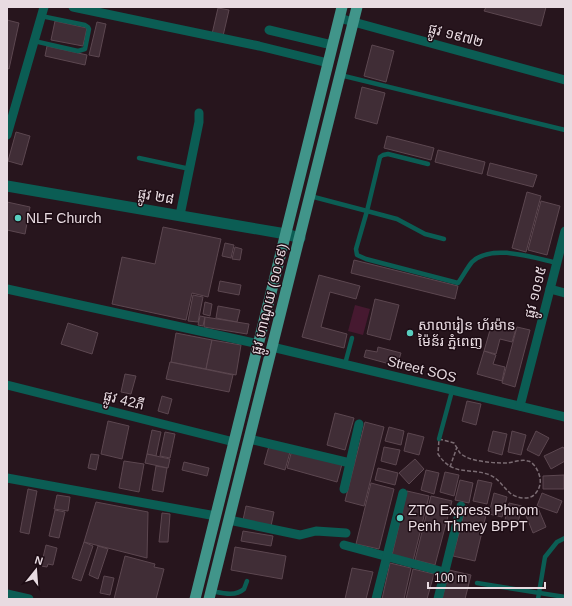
<svg xmlns="http://www.w3.org/2000/svg" width="572" height="606" font-family="Arial,'Noto Sans Khmer',sans-serif">
<style>
.green{fill:#461930}
.building{fill:#402d36;stroke:#5c4750}
.lines{fill:none;stroke-linecap:round;stroke-linejoin:round}
.path{stroke:#7b6c73;stroke-width:1.5;stroke-dasharray:4 2;stroke-linecap:butt}
.service{stroke:#0b5d54;stroke-width:4.5}
.minor{stroke:#0b5d54;stroke-width:9}
.tertiary{stroke:#0b5d54;stroke-width:11}
.primary{stroke:#41958a;stroke-width:11}
.poi-dot{fill:#59cebf;stroke:#1d0c14;stroke-width:1.5}
.labels{text-anchor:middle;dominant-baseline:central;stroke-width:3;stroke-linejoin:round;paint-order:stroke}
.street-label{font-size:14px;fill:#e8dbe1;stroke:#1d0c14}
.poi-label{font-size:14px;fill:#e8dbe1;stroke:#1d0c14;text-anchor:start}
</style>
<rect width="100%" height="100%" fill="#27151d"/>
<path class="green" d="M355,305L370,309L363,335L348,331Z"/>
<g class="building">
<path d="M486,7H546L541,26L484,11Z"/>
<path d="M218,8L229,10L223,36L212,34Z"/>
<path d="M7,20L19,23L9,69L7,68Z"/>
<path d="M55,21L87,28L83,46L51,40Z"/>
<path d="M97,22L106,24L99,57L89,55Z"/>
<path d="M372,45L394,51L386,82L364,76Z"/>
<path d="M47,46L87,55L85,65L45,56Z"/>
<path d="M362,87L385,93L377,124L355,118Z"/>
<path d="M16,132L30,136L22,165L8,161Z"/>
<path d="M387,136L434,148L431,160L384,148Z"/>
<path d="M438,150L485,162L482,174L435,162Z"/>
<path d="M490,163L537,175L533,187L487,175Z"/>
<path d="M527,192L541,196L526,252L512,248Z"/>
<path d="M541,201L560,206L547,255L528,250Z"/>
<path d="M7,202L30,207L25,234L7,230Z"/>
<path d="M163,227L221,239L208,297L192,293L186,320L112,304L122,257L155,264Z"/>
<path d="M225,243L234,245L231,258L222,256Z"/>
<path d="M235,247L242,249L240,260L232,259Z"/>
<path d="M354,260L458,286L455,299L351,273Z"/>
<path d="M319,275L360,286L356,299L330,292L321,327L347,334L344,348L302,337Z"/>
<path d="M220,281L241,285L239,295L218,291Z"/>
<path d="M193,295L203,297L198,322L188,321Z"/>
<path d="M375,299L399,305L390,340L367,334Z"/>
<path d="M205,302L212,304L210,316L203,314Z"/>
<path d="M218,306L240,310L237,322L216,318Z"/>
<path d="M200,316L205,317L203,326L198,325Z"/>
<path d="M205,317L249,324L247,334L204,327Z"/>
<path d="M68,323L98,333L92,354L61,344Z"/>
<path d="M492,323L516,329L512,342L500,339L496,354L484,351Z"/>
<path d="M517,327L530,330L515,387L502,383Z"/>
<path d="M176,333L212,340L206,369L171,362Z"/>
<path d="M212,340L241,345L236,375L206,369Z"/>
<path d="M378,347L401,353L397,366L364,357L366,350L377,352Z"/>
<path d="M484,351L496,355L493,364L505,367L502,381L477,374Z"/>
<path d="M170,362L233,375L229,392L166,379Z"/>
<path d="M125,374L136,376L131,394L121,392Z"/>
<path d="M162,396L172,399L168,414L158,411Z"/>
<path d="M467,401L481,404L476,425L462,421Z"/>
<path d="M335,413L354,418L345,450L327,445Z"/>
<path d="M108,421L129,426L122,459L101,454Z"/>
<path d="M365,422L384,427L364,506L345,501Z"/>
<path d="M389,427L404,431L401,445L385,441Z"/>
<path d="M152,430L161,432L156,456L147,454Z"/>
<path d="M493,431L507,434L502,455L488,451Z"/>
<path d="M512,431L526,435L521,455L508,452Z"/>
<path d="M536,431L549,438L539,456L527,450Z"/>
<path d="M165,432L175,434L170,458L160,456Z"/>
<path d="M408,433L424,437L419,455L404,451Z"/>
<path d="M269,446L290,452L285,470L264,464Z"/>
<path d="M384,447L400,450L396,465L381,461Z"/>
<path d="M563,447L565,450V461L551,469L544,456Z"/>
<path d="M292,450L342,464L337,482L287,468Z"/>
<path d="M91,454L99,455L96,470L88,468Z"/>
<path d="M147,454L170,459L168,468L145,463Z"/>
<path d="M415,459L424,469L409,484L399,473Z"/>
<path d="M124,461L144,464L139,492L119,488Z"/>
<path d="M184,462L209,468L207,476L182,470Z"/>
<path d="M156,466L167,468L163,492L152,490Z"/>
<path d="M378,468L398,473L395,485L375,480Z"/>
<path d="M426,470L439,473L434,494L421,490Z"/>
<path d="M445,472L459,475L454,496L440,492Z"/>
<path d="M564,475V489H543V476Z"/>
<path d="M460,480L473,483L469,503L455,500Z"/>
<path d="M478,480L492,483L487,504L473,501Z"/>
<path d="M371,483L394,489L379,549L356,544Z"/>
<path d="M28,489L37,491L29,534L20,532Z"/>
<path d="M407,491L429,496L413,561L392,555Z"/>
<path d="M494,493L507,497L502,517L489,514Z"/>
<path d="M542,493L562,501L557,513L537,506Z"/>
<path d="M57,495L70,497L68,511L54,509Z"/>
<path d="M431,496L452,501L435,565L415,560Z"/>
<path d="M96,502L148,512L147,558L84,542Z"/>
<path d="M509,503L522,506L517,527L504,524Z"/>
<path d="M246,506L274,512L271,526L243,520Z"/>
<path d="M466,506L487,511L475,561L453,556Z"/>
<path d="M538,508L546,527L533,533L525,513Z"/>
<path d="M55,510L65,512L59,538L49,536Z"/>
<path d="M162,513L170,514L168,542H159Z"/>
<path d="M243,531L273,536L271,546L241,541Z"/>
<path d="M84,542L93,546L81,581L72,578Z"/>
<path d="M46,545L57,548L53,565L48,564L47,567L41,566Z"/>
<path d="M98,546L108,549L98,579L89,575Z"/>
<path d="M235,547L286,556L282,579L231,570Z"/>
<path d="M125,556L155,564L154,567L164,569L156,599H114Z"/>
<path d="M390,563L411,568L404,599H382Z"/>
<path d="M352,568L373,572L366,599H345Z"/>
<path d="M413,569L434,574L427,599H406Z"/>
<path d="M449,570L471,575L465,599H442Z"/>
<path d="M104,576L114,578L110,595L100,593Z"/>
</g>
<g class="lines">
<g class="path">
<path d="M439,439L454,443C456,446 458,450 460,453C469,462 495,463 507,463C514,462 522,459 528,461C534,462 539,472 540,478C541,484 539,490 535,494C529,501 516,498 510,493C502,486 499,479 490,475C469,467 453,477 438,454Z"/>
<path d="M450,467L457,447"/>
</g>
<g class="service">
<path d="M34,41L78,51L85,49L89,29L88,27L85,25L41,16"/>
<path d="M340,75L565,130"/>
<path d="M139,158L190,169"/>
<path d="M428,164L388,154L383,155L380,157L367,211L397,219L425,234L444,239"/>
<path d="M310,196L367,211L356,249L357,255L366,259L458,283C463,276 467,268 472,262C491,243 535,258 557,263"/>
<path d="M345,364L352,338"/>
<path d="M439,439L452,391"/>
<path d="M477,583L565,597"/>
<path d="M211,591C222,593 235,597 244,589L247,581"/>
<path d="M538,599L545,557L557,542L565,538"/>
</g>
<g class="minor">
<path d="M73,7L259,46L328,63"/>
<path d="M339,18L565,80"/>
<path d="M269,30L332,45"/>
<path d="M7,135L44,7"/>
<path d="M180,215L199,122V113"/>
<path d="M7,289L259,344"/>
<path d="M550,289L565,293"/>
<path d="M272,347L565,417"/>
<path d="M7,385L234,442"/>
<path d="M520,406L565,231"/>
<path d="M249,439L350,463"/>
<path d="M7,478L216,516"/>
<path d="M344,489L359,424"/>
<path d="M229,520L300,535L316,531L346,533"/>
<path d="M344,545L444,572"/>
<path d="M7,594L29,599"/>
<path d="M376,599L403,493"/>
<path d="M438,599L461,506"/>
</g>
<path class="tertiary" d="M7,186L286,234L300,238"/>
<g class="primary">
<path d="M195,599L342,7"/>
<path d="M209,599L357,7"/>
</g>
</g>
<g class="poi-dot">
<circle cx="18" cy="218" r="4"/>
<circle cx="410" cy="333" r="4"/>
<circle cx="400" cy="518" r="4"/>
</g>
<g class="labels">
<g class="street-label">
<text transform="translate(456 35) rotate(15)">ផ្លូវ ១៩៧២</text>
<text transform="translate(156 196) rotate(10)">ផ្លូវ ២៨</text>
<text transform="translate(535 292) rotate(-76)">ផ្លូវ ១០១៥</text>
<text transform="translate(269 299) rotate(-76)">ផ្លូវ ហាណូយ (១០១៩)</text>
<text transform="translate(422 369) rotate(14)">Street SOS</text>
<text transform="translate(124 400) rotate(14)">ផ្លូវ 42ភី</text>
</g>
<g class="poi-label">
<text x="26" y="218">NLF Church</text>
<text x="418" y="325">សាលារៀន ហ័រម៉ាន<tspan x="418" dy="16">ម៉ៃន័រ ភ្នំពេញ</tspan></text>
<text x="408" y="510">ZTO Express Phnom<tspan x="408" dy="16">Penh Thmey BPPT</tspan></text>
</g>
</g>
<rect width="572" height="606" fill="none" stroke="#e8dbe1" stroke-width="16"/>
<g transform="translate(36 570) rotate(17)" stroke="#1d0c14" stroke-width="3" paint-order="stroke">
<path d="M0-3L7 15L0 10L-7 15Z" fill="#e8dbe1"/>
<text y="-6" font-size="11" font-weight="bold" text-anchor="middle" fill="#e8dbe1">N</text>
</g>
<path d="M428 582v6h117v-6" fill="none" stroke="#e8dbe1" stroke-width="2"/>
<text x="434" y="582" font-size="12" fill="#e8dbe1" stroke="#1d0c14" stroke-width="3" paint-order="stroke">100 m</text>
</svg>
